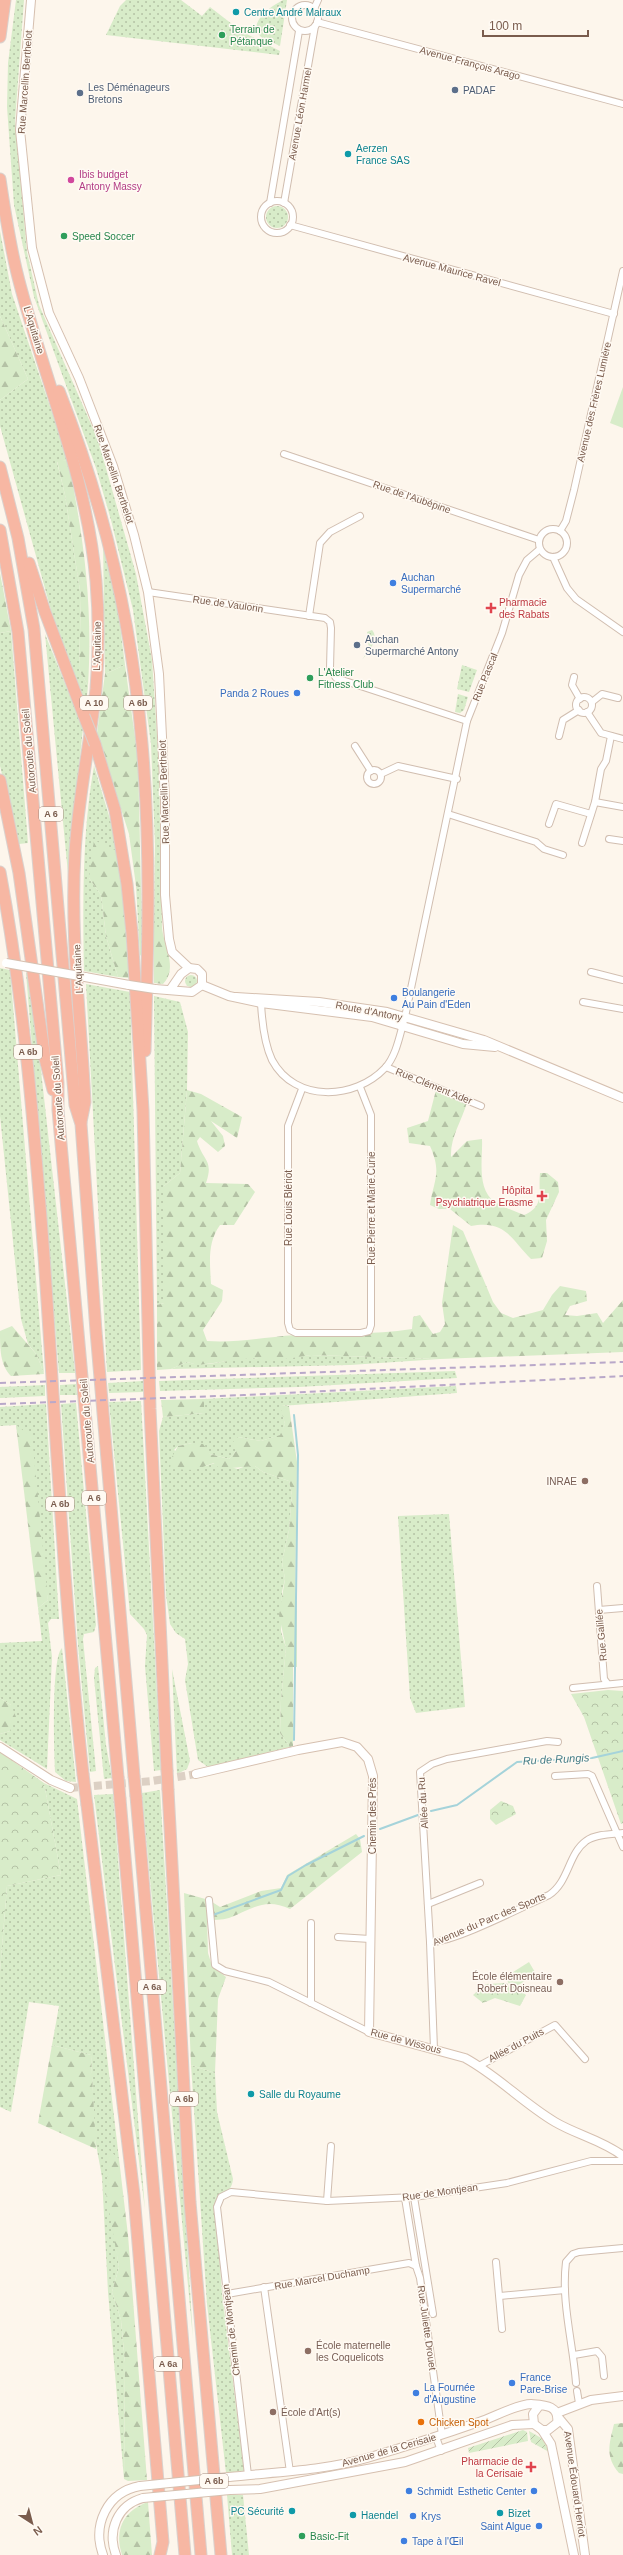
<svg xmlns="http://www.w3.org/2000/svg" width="623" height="2555" font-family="Arial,sans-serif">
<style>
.grass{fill:url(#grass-dots)}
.forest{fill:url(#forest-firs)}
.park{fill:url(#park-crowns)}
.garden{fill:url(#garden-furrows)}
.pitch{fill:#d8ecc9}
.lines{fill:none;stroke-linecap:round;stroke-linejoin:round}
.stream{stroke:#a5d3da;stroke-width:2}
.secondary-tunnel{stroke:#dcd0c4;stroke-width:8;stroke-dasharray:8 4;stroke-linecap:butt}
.street-casing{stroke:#d1beb0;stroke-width:8}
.secondary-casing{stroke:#d6c0b0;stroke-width:10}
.highway-casing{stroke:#dad1cd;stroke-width:13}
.street{stroke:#fff;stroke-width:6}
.secondary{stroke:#fff;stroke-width:8}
.highway{stroke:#f7b7a3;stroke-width:11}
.rail{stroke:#b9a8c9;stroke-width:2;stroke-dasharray:6 4;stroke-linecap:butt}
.secondary-bridge-casing{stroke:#d6c0b0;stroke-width:10;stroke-linecap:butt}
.highway-bridge-casing{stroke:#dad1cd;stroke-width:13;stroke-linecap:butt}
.secondary-bridge{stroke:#fff;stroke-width:8}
.highway-bridge{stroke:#f7b7a3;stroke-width:11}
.culture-dot{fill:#0f9aa8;stroke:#fffaf3;stroke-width:1.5}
.leisure-dot{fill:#2e9e5b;stroke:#fffaf3;stroke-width:1.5}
.service-dot{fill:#5c6f8a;stroke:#fffaf3;stroke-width:1.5}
.hotel-dot{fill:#d1479c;stroke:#fffaf3;stroke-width:1.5}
.shop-dot{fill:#3f7fe0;stroke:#fffaf3;stroke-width:1.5}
.health-dot{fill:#e0444e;stroke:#fffaf3;stroke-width:1.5}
.education-dot{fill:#8d6e63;stroke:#fffaf3;stroke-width:1.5}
.food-dot{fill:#e8710a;stroke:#fffaf3;stroke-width:1.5}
.labels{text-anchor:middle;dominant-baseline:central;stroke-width:3;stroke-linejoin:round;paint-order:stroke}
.shield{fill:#fffaf3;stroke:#a28b7f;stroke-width:1}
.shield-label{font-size:9px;font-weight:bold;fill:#7a5c4d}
.culture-label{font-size:10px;fill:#0d838f;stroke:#fffaf3;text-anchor:start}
.leisure-label{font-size:10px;fill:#27864d;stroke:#fffaf3;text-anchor:start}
.street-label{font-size:10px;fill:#7a5c4d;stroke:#fffaf3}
.service-label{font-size:10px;fill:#4e5e75;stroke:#fffaf3;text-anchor:start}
.hotel-label{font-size:10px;fill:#b23c85;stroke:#fffaf3;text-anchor:start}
.shop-label{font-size:10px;fill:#366cbe;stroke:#fffaf3;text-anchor:start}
.health-label{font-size:10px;fill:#be3a42;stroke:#fffaf3;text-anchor:end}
.education-label{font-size:10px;fill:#785e54;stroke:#fffaf3;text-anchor:end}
.food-label{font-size:10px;fill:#c56008;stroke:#fffaf3;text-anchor:start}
.water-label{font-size:11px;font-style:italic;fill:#437c86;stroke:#fffaf3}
</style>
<defs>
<pattern id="grass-dots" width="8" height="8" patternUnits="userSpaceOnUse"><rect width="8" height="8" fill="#d8ecc9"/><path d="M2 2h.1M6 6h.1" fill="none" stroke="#b4c2a5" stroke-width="1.8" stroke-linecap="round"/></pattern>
<pattern id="forest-firs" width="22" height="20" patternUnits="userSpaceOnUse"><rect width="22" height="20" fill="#d8ecc9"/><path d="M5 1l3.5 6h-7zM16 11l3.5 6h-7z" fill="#b4c2a5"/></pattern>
<pattern id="park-crowns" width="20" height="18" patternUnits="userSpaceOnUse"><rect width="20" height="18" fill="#d8ecc9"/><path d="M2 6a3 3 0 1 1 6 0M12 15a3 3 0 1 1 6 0" fill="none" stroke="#b4c2a5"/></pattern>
<pattern id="garden-furrows" width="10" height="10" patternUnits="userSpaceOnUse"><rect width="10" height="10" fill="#d8ecc9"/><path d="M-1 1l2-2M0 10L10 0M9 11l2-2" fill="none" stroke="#b4c2a5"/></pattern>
</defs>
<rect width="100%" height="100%" fill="#fdf6ec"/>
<g class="grass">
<path d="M16,0H24L15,121L27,252L39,305L98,440L136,574L152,660L159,765L162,927H154L155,844L151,744L133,610L111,520L96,468L34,297L14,205L7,107L8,63Z"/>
<path d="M126,0H181L202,16L210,7L241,31L280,51L279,55L106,35L120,6Z"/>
<path d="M283,0H287L280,46L261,37L256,31C256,15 271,7 283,0Z"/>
<circle cx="277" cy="217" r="11"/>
<path d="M0,231L12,294L68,460L57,462L65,495L81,597L79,669L88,686L86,704L54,621L0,426V400L28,379L0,316Z"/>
<path d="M103,541L118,610L125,665L105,674Z"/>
<path d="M372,630C380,639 368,653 362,660L369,649L367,632Z"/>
<path d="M11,631L28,843L19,844L0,766V633Z"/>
<path d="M45,634L83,728L68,874Z"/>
<path d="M462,665L477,670L469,692L457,689Z"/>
<path d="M458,694L468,697L464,710L460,713L455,712Z"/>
<path d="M94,766L110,819L117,851L89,878L101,895L106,936L118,977L84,971C83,902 82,834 94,766Z"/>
<path d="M136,886L141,888L143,951L140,956Z"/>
<path d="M0,968L10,970L44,1374L37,1355L28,1344L21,1319L0,1116Z"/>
<path d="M26,973H30L75,1373H59Z"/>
<circle cx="191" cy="981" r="6"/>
<path d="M86,984L130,992L141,1370L107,1372Z"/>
<path d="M154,996L180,1002L188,1032L187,1090L180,1173L164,1186V1303L157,1305Z"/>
<path d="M311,1355L440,1359L350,1365L171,1369L187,1362C209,1369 230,1357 252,1358C272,1360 290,1358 311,1355Z"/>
<path d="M455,1371L457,1378L299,1387L160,1391L159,1381Z"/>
<path d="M143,1381V1392L109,1393L108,1383Z"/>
<path d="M76,1384L77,1395H60V1385Z"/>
<path d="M45,1385V1396L0,1398V1387Z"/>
<path d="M456,1386L457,1393L281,1406L285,1424L281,1435L261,1441L238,1437L236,1451L229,1459L210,1454L192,1443L178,1446L174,1450L206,1466L215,1463L238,1469L246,1466H255L263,1472L289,1481L292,1495L289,1530L282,1562L285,1579L282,1592L281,1631L286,1648L281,1700L280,1733L290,1747L208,1767L198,1760L185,1680L188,1664L185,1639L176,1633L170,1624L166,1595L159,1431L163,1417L204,1413V1399Z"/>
<path d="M141,1401L161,1770L154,1771L145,1666L147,1635L144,1629L130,1614L109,1402Z"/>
<path d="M76,1403L96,1625L94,1632L84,1634L83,1639L96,1771L90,1772L78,1645L61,1404Z"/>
<path d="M46,1404L59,1619H51L48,1623L52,1657L47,1769L0,1740V1734L10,1731L11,1705L0,1698V1643L42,1641L38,1608L48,1600L16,1425L0,1426V1407Z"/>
<path d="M449,1514L465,1707L416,1713L410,1698L398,1516Z"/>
<path d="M62,1648L76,1782L66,1781L55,1772C54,1753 51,1658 62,1648Z"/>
<path d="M98,1666L106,1745L112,1778L104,1779L94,1678L95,1668Z"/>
<path d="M172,1669L190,1761L187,1769L177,1774Z"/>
<path d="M44,1783L77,1799L119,2159L109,2151L113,2226L119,2267L112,2292L121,2320L125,2363L124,2479L108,2292L102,2177L95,2139L91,2055L52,2045L59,2006L29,2002L11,2112L0,2107V1971L7,1886L61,1875Z"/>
<path d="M160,1790L193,2339L142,1793Z"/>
<path d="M113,1794L145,2210L94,1795Z"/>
<path d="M191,2065L215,2073L217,2112L233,2179C232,2193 217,2199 216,2213L222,2293L244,2471L226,2473L207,2304Z"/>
<path d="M227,2495H243L249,2555H232Z"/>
</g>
<g class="forest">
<path d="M0,316L28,379L0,400Z"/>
<path d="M68,460C84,539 93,605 88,686L79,669L81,597L65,495L57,461Z"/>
<path d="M0,573L11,631L0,633Z"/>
<path d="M125,665L138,759L141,888L136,886L129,834L97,733L105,674Z"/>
<path d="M94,840L117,851L123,896L129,978L118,977L106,936L101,895L89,878Z"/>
<path d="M154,927H162C163,945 179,968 163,984L154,983Z"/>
<path d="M187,1090L201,1094L242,1117L237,1138L211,1121L223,1136L225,1146L218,1152L200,1137L197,1141C203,1161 214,1160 206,1183L248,1184L255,1192L234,1225H220C207,1243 210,1263 211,1284L223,1290L222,1301L203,1330L207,1341C238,1343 266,1337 296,1335C335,1333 373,1335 412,1329L413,1317L420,1315L433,1334L440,1332L445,1324L442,1303L453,1225L463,1231L493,1302L501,1313L513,1318L543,1310L552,1295L560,1286L586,1291L587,1301L570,1306L565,1315L577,1316L597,1313L603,1323L623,1300V1352L440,1359L311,1355L272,1361L252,1358L198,1365L187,1362L171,1369L157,1370V1305L164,1303V1186L180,1173Z"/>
<path d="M436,1090L467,1102C462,1121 450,1137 451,1157L467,1141L482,1139C483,1158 476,1189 495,1202C503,1207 514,1211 524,1215C545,1206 538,1193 540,1173H547L558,1182L559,1192L546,1220L547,1241L542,1258L531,1259C511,1239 506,1220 471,1226L450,1209H439L430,1205C434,1179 442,1173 430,1146L409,1143L407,1128L428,1121Z"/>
<path d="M12,1326L37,1355L44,1374L11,1376C0,1365 0,1349 0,1331Z"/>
<path d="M204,1399V1413L163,1417L161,1400Z"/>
<path d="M280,1406H289L297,1462L295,1601H297V1667H293V1746L290,1747L280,1733L281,1700L286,1648L279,1615L285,1579L282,1562L289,1530L292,1495L289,1481L263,1472L255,1466L220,1469L214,1463L194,1470L170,1469L171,1459L178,1446L192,1443L203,1444L210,1454L229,1459L236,1451L232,1443L238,1437L261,1441L280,1435L285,1424Z"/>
<path d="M16,1425L32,1437L48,1600L38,1608Z"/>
<path d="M0,1698L11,1705L16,1717L10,1731L0,1734Z"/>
<path d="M356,1834L360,1839L362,1852L290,1909C265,1897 252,1909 229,1918C222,1920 214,1920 207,1920L208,1953L212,1966L226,1977L218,1999L215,2073L191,2065L184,1893L209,1900L220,1907L261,1891L281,1888L287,1875Z"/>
<path d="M52,2045L91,2055L96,2149L38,2123Z"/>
<path d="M109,2150L119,2159L128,2235L147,2480L128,2481L124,2479L125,2363L121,2320L112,2292L119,2267L106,2193Z"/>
<path d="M623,2423V2474L619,2473C605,2456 609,2445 614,2424Z"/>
<path d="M148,2502L152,2555H122C114,2530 123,2511 148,2502Z"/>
</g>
<g class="park">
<path d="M608,1690L623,1691V1823L621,1824L584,1717L571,1694Z"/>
<path d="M0,1752L44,1783L61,1875L7,1886L0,1971Z"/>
<path d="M501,1801L513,1806L516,1814L496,1825L490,1819V1810Z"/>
<path d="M507,1983L511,1991L518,1988L526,1995L520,2006L495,1998L483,2003L473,1995L486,1984Z"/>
</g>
<g class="garden">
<path d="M523,2430L527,2432L528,2441L469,2453L468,2448Z"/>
<path d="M529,2431L543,2439L549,2452L531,2442Z"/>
</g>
<g class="pitch">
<path d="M623,387V428L610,423Z"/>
<path d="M529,1962L536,1974L512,1989L505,1977Z"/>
</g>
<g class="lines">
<g class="stream">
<path d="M294,1740L298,1455L294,1415"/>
<path d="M431,1811L457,1805L517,1762L592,1758L623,1751"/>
<path d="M380,1829L418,1815"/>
<path d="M213,1915L281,1890L288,1876L306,1865L364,1836"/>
</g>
<path class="secondary-tunnel" d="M70,1788L152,1781L196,1774"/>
<g class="street-casing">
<g id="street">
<circle cx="305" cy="18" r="13"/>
<path d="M314,9L318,0"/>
<path d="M317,22L623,104"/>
<circle cx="277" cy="217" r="16"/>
<path d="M270,203L299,31"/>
<path d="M284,203L315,26"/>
<path d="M290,225L614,314"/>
<path d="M284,454L539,540"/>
<circle cx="553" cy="543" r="14"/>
<path d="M560,531L566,521L574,490L623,271"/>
<path d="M553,557L567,588L576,599L623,632"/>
<path d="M148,592L325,618L330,622L331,628L330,668L336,678L467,721"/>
<path d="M309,616L320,543L330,532L360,516"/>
<path d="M574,677L572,685L580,699"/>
<circle cx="584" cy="705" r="8"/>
<path d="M592,702L602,694L618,698"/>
<path d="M587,712L601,733L623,739"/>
<path d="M559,736L563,720L579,710"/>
<path d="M355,746L371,771"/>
<circle cx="374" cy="777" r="7"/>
<path d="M381,774L398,766L457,779"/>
<path d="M595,802L623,807"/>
<path d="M448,814L536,842L544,849L563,855"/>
<path d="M549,824L556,804L591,814"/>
<path d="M609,839L623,841"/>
<path d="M582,843L595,802L601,769L606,761L611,736"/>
<path d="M591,972L623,980"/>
<path d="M583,1002L623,1009"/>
<path d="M261,1003C262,1022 264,1043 272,1060C295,1103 355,1100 385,1068C397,1055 400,1033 405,1017L467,721L502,633L519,575L527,560L540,549"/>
<path d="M386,1067L481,1106"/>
<path d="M302,1089L288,1126V1323L290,1330L296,1333H361L369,1331L371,1325V1115L360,1087"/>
<path d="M597,1586L604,1679L607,1683"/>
<path d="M599,1610L623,1608"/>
<path d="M573,1688L623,1683"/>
<path d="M555,1776L588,1774L592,1776L623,1847"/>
<path d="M209,1900L215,1965L225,1971L269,1982L369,2032"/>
<path d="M428,1904L480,1883"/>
<path d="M311,1923V2003"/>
<path d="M338,1937L370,1939"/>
<path d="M430,1942L420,1772L432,1764L447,1759L547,1741L558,1742"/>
<path d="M434,2049L430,1942C453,1943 524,1906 549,1895C569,1882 568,1854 586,1841C595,1834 612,1834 623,1833"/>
<path d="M479,2066L555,2025L585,2059"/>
<path d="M414,2197L433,2314"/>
<path d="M405,2198L416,2266L420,2278L442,2435"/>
<path d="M327,2201L331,2146"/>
<path d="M496,2262L502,2329"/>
<path d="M264,2287L290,2472"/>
<path d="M227,2294L409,2263L416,2266"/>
<path d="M500,2296L565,2290"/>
<path d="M574,2355L597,2351L602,2357L604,2376"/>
<path d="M576,2383C573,2343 561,2302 566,2262L573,2254L579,2252L623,2248"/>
<path d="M577,2391L579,2403"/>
<path d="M436,2437L441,2451"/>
<path d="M248,2475L217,2207L221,2197L231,2192L327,2201L414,2197L507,2183L591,2161H623"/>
</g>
</g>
<g class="secondary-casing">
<g id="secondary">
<path d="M31,0L20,130L32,248L49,313L79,378L113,466L134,535L148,592L159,674L165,800V895L169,939L172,952L189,968"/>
<path d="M85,977L129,985"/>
<path d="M202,985L229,996L261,1003L372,1017L463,1044L495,1047"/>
<path d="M155,989L192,992L202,985V974L197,969L189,968L181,974L170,990"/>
<path d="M236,997L319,1002L387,1012L484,1040L623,1098"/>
<path d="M0,1747L51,1780L70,1788"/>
<path d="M196,1774L298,1750L342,1742L357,1747L368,1759L373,1776L369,2032L465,2058C498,2076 523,2103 555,2122C577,2135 602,2140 623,2156"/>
<path d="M557,2413L591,2400L623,2396"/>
<path d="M558,2417L568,2429L585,2555"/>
<path d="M542,2430L551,2444L574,2555"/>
<path d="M229,2477C275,2472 322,2471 367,2458C404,2447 442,2435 479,2422C492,2418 517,2404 531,2404C544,2405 560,2405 557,2423L548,2430H542L534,2424L533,2414L539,2406"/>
<path d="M230,2490L260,2489L405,2462L512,2425L534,2424"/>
<path d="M103,2555C92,2525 107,2492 140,2486"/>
<path d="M116,2555C107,2531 117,2505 143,2498"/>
</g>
</g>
<g class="highway-casing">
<g id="highway">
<path d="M0,37L5,0"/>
<path d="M0,179C5,213 10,247 19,281C45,381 87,477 96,581C99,617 99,653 96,689C90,744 78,798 75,853C70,935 81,1019 85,1102L81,1122"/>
<path d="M59,391C104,505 132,623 142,744C151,846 148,949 145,1051"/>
<path d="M0,467L18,538L34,629L75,1105L81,1124L96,1331L134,1776"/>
<path d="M0,530L18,632L58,1083V1110L118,1777"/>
<path d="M29,563L45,612L84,716"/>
<path d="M95,744L115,810L127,884L132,933L143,1110L150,1409L167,1770"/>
<path d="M0,780L19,873L45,1059L53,1090"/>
<path d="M0,872C24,999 34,1127 44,1256C56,1429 64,1602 83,1774"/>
<path d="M168,1790L190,2202L221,2555"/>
<path d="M136,1796L201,2555"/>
<path d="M120,1799L185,2555"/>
<path d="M87,1805L134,2195L163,2542L160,2555"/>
</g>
</g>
<use href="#street" class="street"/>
<use href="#secondary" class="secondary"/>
<use href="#highway" class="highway"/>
<g class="rail">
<path d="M0,1383L623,1362"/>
<path d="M0,1404L244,1395L623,1376"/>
</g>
<g class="secondary-bridge-casing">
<g id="secondary-bridge">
<path d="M6,963L85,977"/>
<path d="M129,985L155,989"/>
<path d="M140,2486L229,2477"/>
<path d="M143,2498L230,2490"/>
</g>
</g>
<g class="highway-bridge-casing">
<g id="highway-bridge">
<path d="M84,716L95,744"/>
<path d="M167,1770L168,1790"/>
<path d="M83,1774L87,1805"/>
<path d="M134,1776L136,1796"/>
<path d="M118,1777L120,1799"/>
</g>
</g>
<use href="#secondary-bridge" class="secondary-bridge"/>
<use href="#highway-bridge" class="highway-bridge"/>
</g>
<g class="culture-dot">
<circle cx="236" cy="12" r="4"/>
<circle cx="348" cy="154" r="4"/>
<circle cx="251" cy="2094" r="4"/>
<circle cx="292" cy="2511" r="4"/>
<circle cx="500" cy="2513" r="4"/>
<circle cx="353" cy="2515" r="4"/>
</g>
<g class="leisure-dot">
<circle cx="222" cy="35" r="4"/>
<circle cx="64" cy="236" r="4"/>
<circle cx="310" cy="678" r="4"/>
<circle cx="302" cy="2536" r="4"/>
</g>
<g class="service-dot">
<circle cx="455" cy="90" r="4"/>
<circle cx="80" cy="93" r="4"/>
<circle cx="357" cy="645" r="4"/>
</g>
<circle class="hotel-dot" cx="71" cy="180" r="4"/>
<g class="shop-dot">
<circle cx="393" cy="583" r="4"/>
<circle cx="297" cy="693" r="4"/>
<circle cx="394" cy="998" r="4"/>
<circle cx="512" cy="2383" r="4"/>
<circle cx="416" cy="2393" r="4"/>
<circle cx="409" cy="2491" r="4"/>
<circle cx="534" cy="2491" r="4"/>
<circle cx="413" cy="2516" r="4"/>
<circle cx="539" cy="2526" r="4"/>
<circle cx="404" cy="2541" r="4"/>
</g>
<g class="health-dot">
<path d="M489 602h4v4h4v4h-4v4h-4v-4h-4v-4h4z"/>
<path d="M540 1190h4v4h4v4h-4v4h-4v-4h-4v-4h4z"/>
<path d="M529 2461h4v4h4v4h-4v4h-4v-4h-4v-4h4z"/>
</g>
<g class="education-dot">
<circle cx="585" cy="1481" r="4"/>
<circle cx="560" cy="1982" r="4"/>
<circle cx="308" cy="2351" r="4"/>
<circle cx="273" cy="2412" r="4"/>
</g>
<circle class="food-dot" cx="421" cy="2422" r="4"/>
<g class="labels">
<g class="shield">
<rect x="80" y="696" width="28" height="14" rx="3"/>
<rect x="124" y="696" width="28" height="14" rx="3"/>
<rect x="39" y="807" width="24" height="14" rx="3"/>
<rect x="14" y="1045" width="28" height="14" rx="3"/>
<rect x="82" y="1491" width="24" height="14" rx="3"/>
<rect x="46" y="1497" width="28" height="14" rx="3"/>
<rect x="138" y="1980" width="28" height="14" rx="3"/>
<rect x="170" y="2092" width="28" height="14" rx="3"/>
<rect x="154" y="2357" width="28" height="14" rx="3"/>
<rect x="200" y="2474" width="28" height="14" rx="3"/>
</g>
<g class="shield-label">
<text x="94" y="703">A 10</text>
<text x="138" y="703">A 6b</text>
<text x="51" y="814">A 6</text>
<text x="28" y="1052">A 6b</text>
<text x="94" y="1498">A 6</text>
<text x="60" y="1504">A 6b</text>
<text x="152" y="1987">A 6a</text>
<text x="184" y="2099">A 6b</text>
<text x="168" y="2364">A 6a</text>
<text x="214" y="2481">A 6b</text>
</g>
<g class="culture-label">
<text x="244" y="12">Centre André Malraux</text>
<text x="356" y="148">Aerzen<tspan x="356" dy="12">France SAS</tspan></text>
<text x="259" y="2094">Salle du Royaume</text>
<text x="284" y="2511" text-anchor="end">PC Sécurité</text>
<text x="508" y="2513">Bizet</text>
<text x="361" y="2515">Haendel</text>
</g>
<g class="leisure-label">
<text x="230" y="29">Terrain de<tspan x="230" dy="12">Pétanque</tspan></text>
<text x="72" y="236">Speed Soccer</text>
<text x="318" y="672">L'Atelier<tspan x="318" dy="12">Fitness Club</tspan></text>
<text x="310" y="2536">Basic-Fit</text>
</g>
<g class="street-label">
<text transform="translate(470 63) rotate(15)">Avenue François Arago</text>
<text transform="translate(25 82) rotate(-86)">Rue Marcellin Berthelot</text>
<text transform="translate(300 114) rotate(-80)">Avenue Léon Harmel</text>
<text transform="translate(452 270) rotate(15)">Avenue Maurice Ravel</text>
<text transform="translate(34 330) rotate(73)">L'Aquitaine</text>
<text transform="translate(594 402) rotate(-77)">Avenue des Frères Lumière</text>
<text transform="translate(114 474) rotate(71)">Rue Marcellin Berthelot</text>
<text transform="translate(412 497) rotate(19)">Rue de l'Aubépine</text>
<text transform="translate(228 604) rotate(8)">Rue de Vaulorin</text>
<text transform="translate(97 646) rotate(-89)">L'Aquitaine</text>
<text transform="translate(485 677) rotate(-68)">Rue Pascal</text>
<text transform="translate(29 751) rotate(-95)">Autoroute du Soleil</text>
<text transform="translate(164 792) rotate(-92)">Rue Marcellin Berthelot</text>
<text transform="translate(78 969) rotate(-93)">L'Aquitaine</text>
<text transform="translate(369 1011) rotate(11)">Route d'Antony</text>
<text transform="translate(434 1086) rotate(22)">Rue Clément Ader</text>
<text transform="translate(58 1098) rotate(-94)">Autoroute du Soleil</text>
<text transform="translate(288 1208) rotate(-90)">Rue Louis Blériot</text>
<text transform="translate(371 1208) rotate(-90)">Rue Pierre et Marie Curie</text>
<text transform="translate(87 1421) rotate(-95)">Autoroute du Soleil</text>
<text transform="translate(601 1635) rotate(-95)">Rue Galilée</text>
<text transform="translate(423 1803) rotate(-94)">Allée du Ru</text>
<text transform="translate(372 1816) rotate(-90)">Chemin des Prés</text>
<text transform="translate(489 1919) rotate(-23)">Avenue du Parc des Sports</text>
<text transform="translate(406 2041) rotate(15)">Rue de Wissous</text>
<text transform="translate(516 2045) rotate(-28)">Allée du Puits</text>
<text transform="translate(440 2192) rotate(-8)">Rue de Montjean</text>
<text transform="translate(322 2278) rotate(-10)">Rue Marcel Duchamp</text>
<text transform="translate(427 2328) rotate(82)">Rue Juliette Drouet</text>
<text transform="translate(231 2330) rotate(-97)">Chemin de Montjean</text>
<text transform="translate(389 2450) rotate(-16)">Avenue de la Cerisaie</text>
<text transform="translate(575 2484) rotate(82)">Avenue Édouard Herriot</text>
</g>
<g class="service-label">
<text x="88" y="87">Les Déménageurs<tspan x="88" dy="12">Bretons</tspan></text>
<text x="463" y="90">PADAF</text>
<text x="365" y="639">Auchan<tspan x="365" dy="12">Supermarché Antony</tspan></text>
</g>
<g class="hotel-label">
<text x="79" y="174">Ibis budget<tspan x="79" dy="12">Antony Massy</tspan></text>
</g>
<g class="shop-label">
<text x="401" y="577">Auchan<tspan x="401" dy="12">Supermarché</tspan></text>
<text x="289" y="693" text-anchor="end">Panda 2 Roues</text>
<text x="402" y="992">Boulangerie<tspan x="402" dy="12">Au Pain d'Eden</tspan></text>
<text x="520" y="2377">France<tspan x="520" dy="12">Pare-Brise</tspan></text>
<text x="424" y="2387">La Fournée<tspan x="424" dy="12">d'Augustine</tspan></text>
<text x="417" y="2491">Schmidt</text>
<text x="526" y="2491" text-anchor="end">Esthetic Center</text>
<text x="421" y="2516">Krys</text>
<text x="531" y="2526" text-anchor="end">Saint Algue</text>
<text x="412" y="2541">Tape à l'Œil</text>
</g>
<g class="health-label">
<text x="499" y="602" text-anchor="start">Pharmacie<tspan x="499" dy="12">des Rabats</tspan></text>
<text x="533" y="1190">Hôpital<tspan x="533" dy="12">Psychiatrique Erasme</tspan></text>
<text x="523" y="2461">Pharmacie de<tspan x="523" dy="12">la Cerisaie</tspan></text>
</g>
<g class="education-label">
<text x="577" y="1481">INRAE</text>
<text x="552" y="1976">École élémentaire<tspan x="552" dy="12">Robert Doisneau</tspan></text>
<text x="316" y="2345" text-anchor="start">École maternelle<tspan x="316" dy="12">les Coquelicots</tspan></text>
<text x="281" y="2412" text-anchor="start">École d'Art(s)</text>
</g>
<g class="food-label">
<text x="429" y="2422">Chicken Spot</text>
</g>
<g class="water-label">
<text transform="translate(556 1759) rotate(-3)">Ru de Rungis</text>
</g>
</g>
<g transform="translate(32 2523) rotate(144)" stroke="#fffaf3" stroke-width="3" paint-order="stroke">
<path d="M0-3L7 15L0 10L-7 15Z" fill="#7a5c4d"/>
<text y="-6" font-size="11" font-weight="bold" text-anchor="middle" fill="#7a5c4d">N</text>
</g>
<path d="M483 30v6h105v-6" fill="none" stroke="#7a5c4d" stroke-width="2"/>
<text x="489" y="30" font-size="12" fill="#7a5c4d" stroke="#fffaf3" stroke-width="3" paint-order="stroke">100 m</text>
</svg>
